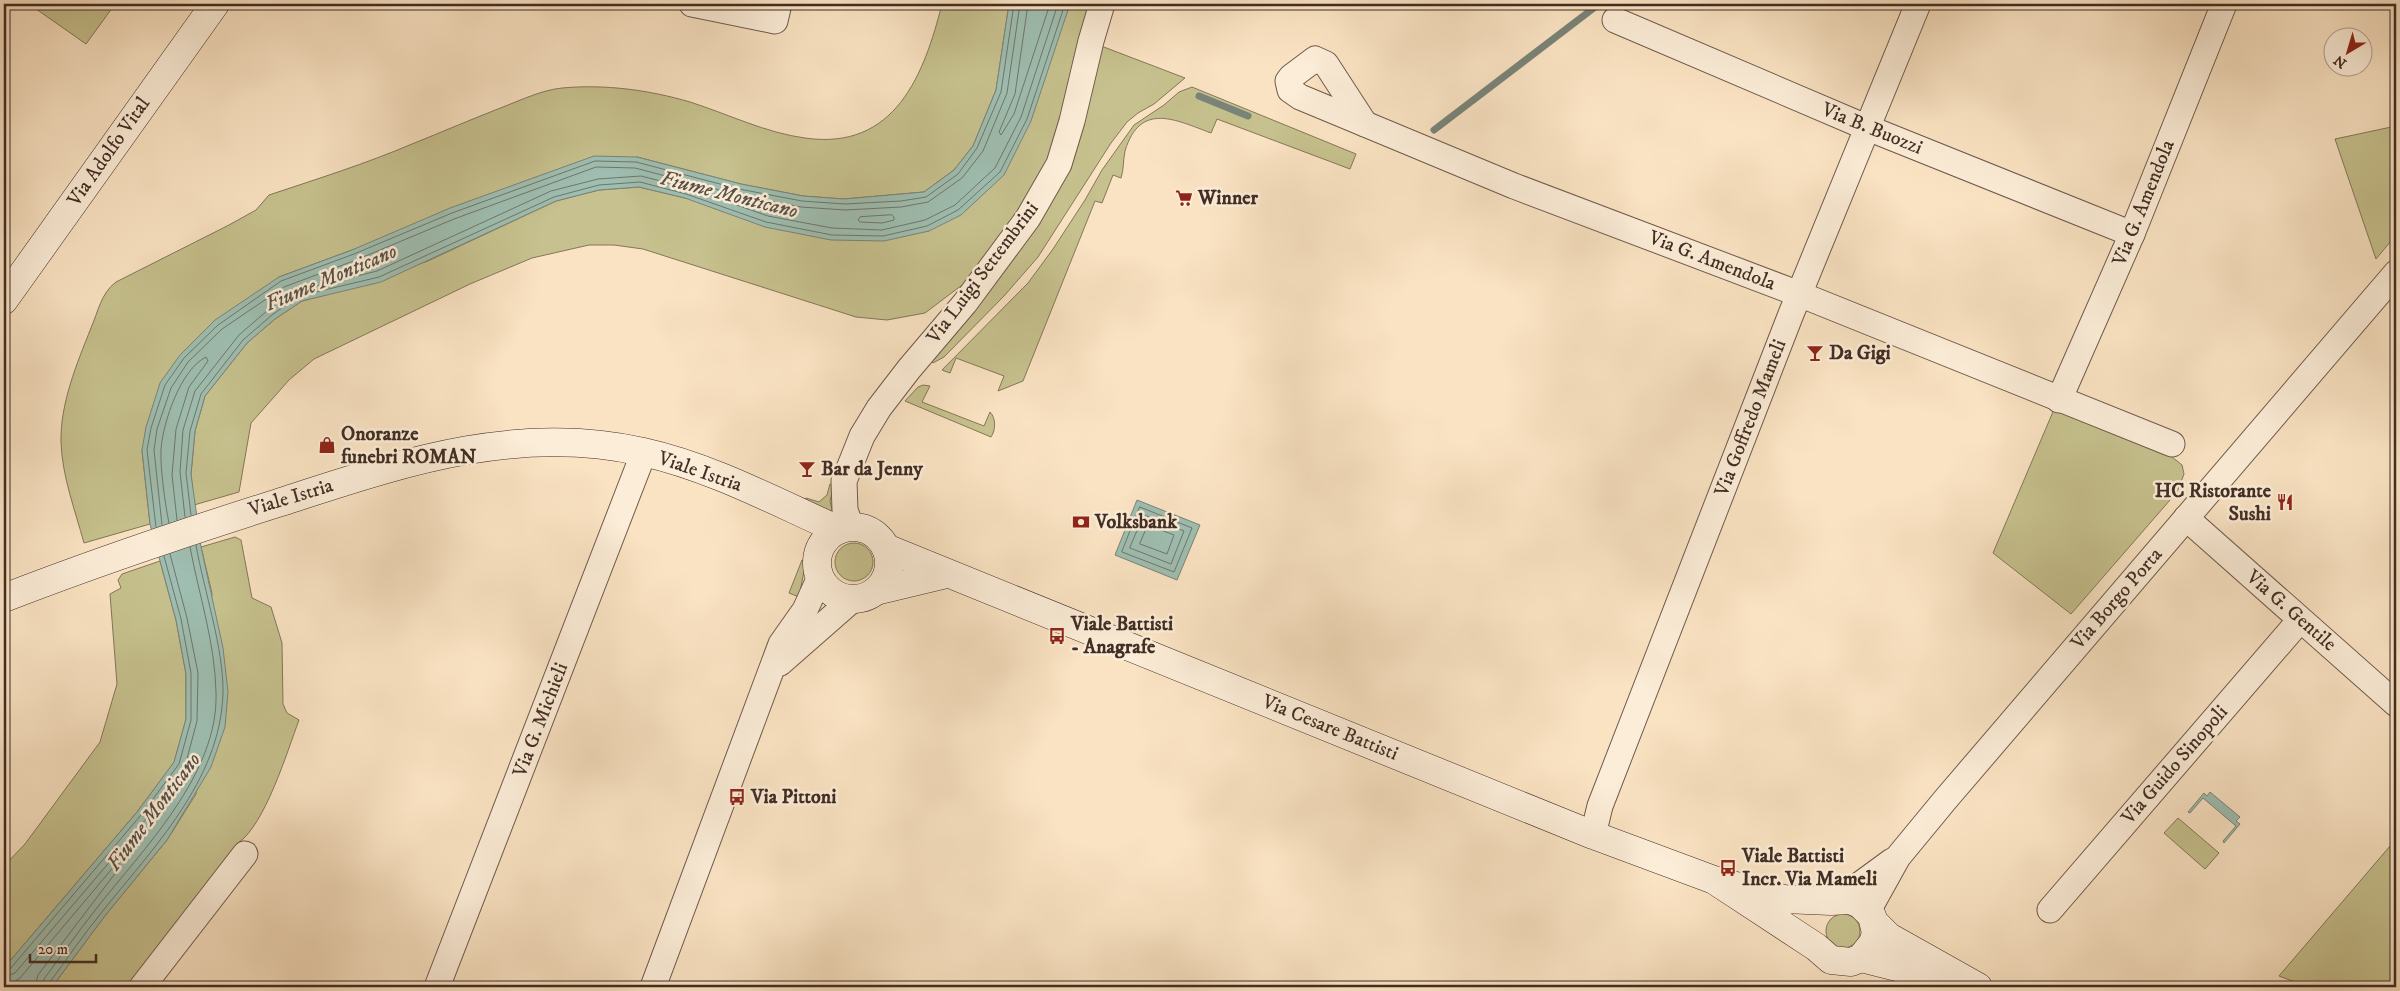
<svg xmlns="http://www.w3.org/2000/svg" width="2400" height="991" font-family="'IM FELL DW Pica',serif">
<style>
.green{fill:#c6c18e;stroke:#847759}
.water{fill:#9ebeb1;stroke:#798479}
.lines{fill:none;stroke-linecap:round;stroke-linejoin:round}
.shore{stroke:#70766a;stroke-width:1}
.stream{stroke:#798479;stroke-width:7}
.street-casing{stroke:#6f5a4c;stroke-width:27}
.secondary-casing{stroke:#412d24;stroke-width:29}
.street{stroke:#fcedd8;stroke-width:25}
.secondary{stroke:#fcedd8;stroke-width:28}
.labels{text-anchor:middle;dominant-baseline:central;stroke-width:5;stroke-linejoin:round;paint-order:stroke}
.street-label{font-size:20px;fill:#412d24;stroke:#fcedd8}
.poi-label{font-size:20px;font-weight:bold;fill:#412d24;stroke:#fcedd8;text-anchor:start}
.water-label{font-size:21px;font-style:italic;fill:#585147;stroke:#fcedd8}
</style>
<rect width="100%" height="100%" fill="#fae3c3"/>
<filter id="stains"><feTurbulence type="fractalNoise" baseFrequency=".004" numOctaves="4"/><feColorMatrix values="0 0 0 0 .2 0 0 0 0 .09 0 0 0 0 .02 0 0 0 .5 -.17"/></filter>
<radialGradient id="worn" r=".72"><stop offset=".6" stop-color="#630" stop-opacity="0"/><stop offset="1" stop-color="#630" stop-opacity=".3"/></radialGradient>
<g class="green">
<path d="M29,4H115L86,44Z"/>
<path d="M942,4H1009L996,90L973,146L954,170L924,192L844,199L803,196L741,184L637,157L352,250L279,277L142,450L150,524L84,543C75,510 62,476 61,442C60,404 77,363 91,328C98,312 101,293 116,282L229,225L256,210L269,195C317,179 365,164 412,144C442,132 472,119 503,107C521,100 542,90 562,88C605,84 649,90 690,102C728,114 766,133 805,138C895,151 924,75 942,4Z"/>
<path d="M1070,4H1097L1050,170L970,279L925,313L887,320L856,317L643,249L614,245H589L532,258L470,284L314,359L289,380L251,423L239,492L194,505L191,474L195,431L205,396L247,343L275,319L302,301L340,291L428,261L556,201L599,190L639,187L685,198L929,231L1063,23Z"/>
<path d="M1096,44L1185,78L1154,104L1138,113L1127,122L1111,143L1038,257L1004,296L944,357L933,363L930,360L1045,205Z"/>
<path d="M1192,87L1356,154L1350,169L1217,119L1211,133C1176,120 1140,101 1125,151C1123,160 1124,169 1121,178L1113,175L1102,203L1095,201L1023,381L998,391L1004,376L956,358L950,373L942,370L1028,283L1053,249L1085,200L1102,170L1134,125L1164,105L1179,92Z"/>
<path d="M2396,126V235L2376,259L2335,139Z"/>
<path d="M923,385L930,386L922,402L984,426L990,412C996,418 996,430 991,437L905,401L918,387Z"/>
<path d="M2055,407L2167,453L2182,465L2184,474L2177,492L2071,614L1993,553Z"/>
<path d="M830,484L834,485L830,501L833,513L804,500L806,498L819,502L827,495Z"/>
<path d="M235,537L241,540L252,598L271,607L282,643L283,704L287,713L299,720C287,752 265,825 238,843L131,987H52L104,917L167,840L196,794L212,593L201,547Z"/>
<circle cx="854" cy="562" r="19"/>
<path d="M802,560L806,561L799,597L789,593Z"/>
<path d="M160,561L176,620L186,674V719L174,763L137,812L4,968V866L25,844L100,742L117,684L110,594L121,588L118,580L122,574Z"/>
<path d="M2178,818L2219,853L2205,869L2164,833Z"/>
<path d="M2396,839V985L2394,987H2308L2279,976Z"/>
<circle cx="1843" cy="931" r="17"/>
</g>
<g class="water">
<path d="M1009,4H1070L1031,121L1004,175L961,215L929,231L884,241L831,240L765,227L685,198L639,187L599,190L556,201L381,282L302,301L275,319L247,343L205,396L195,431L191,474L201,547L223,648L228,692L225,727L211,767L167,840L104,917L52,987H4V968L137,812L174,762L186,719V674L176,620L150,524L142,450L146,427L160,383L180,355L215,320L279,277L352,250L450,208L594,156L637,157L741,184L803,196L844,199L924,192L954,170L973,146L996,90Z"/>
<path d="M1137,500L1200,525L1177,580L1115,555Z"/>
<path d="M2210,792L2240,817L2236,821L2240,824L2224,843L2223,841L2236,826L2203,798L2190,813L2188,812L2204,793L2207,796Z"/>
</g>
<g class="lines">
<g class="shore">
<path d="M1028,4L1015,94L999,132L1001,135L1014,114L1050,4"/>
<path d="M892,215L894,217V220L882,223L860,222L858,220L860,217Z"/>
<path d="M1140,507L1192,528L1174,572L1122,552Z"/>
<path d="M191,515L186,473L190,431L201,394L243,340L272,315L299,296L379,277L554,197L599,185L640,182L686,194L766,222L832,235L883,236L927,226L958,210L1000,172L1027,119L1065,4"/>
<path d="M1144,515L1184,531L1171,564L1130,548Z"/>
<path d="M185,517L180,472L183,430L195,391L239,335L268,310L296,291L377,271L551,191L598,179L641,176L688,188L768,216L832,228L882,230L925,220L955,205L995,168L1021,117L1058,4"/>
<path d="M169,523C165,504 160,467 161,449C163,422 181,369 206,357L208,361L189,387L176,429L172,475L177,520"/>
<path d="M162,525L154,450L157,429L171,388L188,362L222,329L284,287L356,260L454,219L596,167L635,168L738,195L801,207L845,210L901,207L928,202L962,178L983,151L1007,93L1020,4"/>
<path d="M1148,525L1174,535L1167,554L1140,544Z"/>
<path d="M156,527L147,450L151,428L165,385L184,358L218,325L281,281L354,254L452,213L595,161L636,162L739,189L802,201L845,204L901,201L926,197L958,174L977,148L1001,92L1014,4"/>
<path d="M4,971L10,969L141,815L179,764L191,720V673L181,619L164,556"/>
<path d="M4,977L15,973L146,819L185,766L197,721L198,673L187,618L170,554"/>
<path d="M4,985L12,983L20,978L116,864H120V867L38,975L35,987"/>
<path d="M42,987L44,979C61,956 78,932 96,909C143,849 219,774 216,692C215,643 199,595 190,547"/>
<path d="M49,987L50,982C67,959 83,935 102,912C152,849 220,781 223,694C224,649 204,591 196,545"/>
</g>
<g class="stream">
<path d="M1199,96L1248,116"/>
<path d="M1434,130L1599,4"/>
<path d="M248,987H268"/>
</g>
<g class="street-casing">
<g id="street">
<path d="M692,4L775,21L779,4"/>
<path d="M1615,20L1868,128L2132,234"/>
<path d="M1315,59L1326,64L1365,124L1300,97L1290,90L1288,81L1291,77Z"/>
<path d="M1365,124L1514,186L1799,294L2172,444"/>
<path d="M2059,400L2132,234L2224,4"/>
<path d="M2186,518L2396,704"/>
<path d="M851,527L845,510L844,481L862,436L879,408L909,369L965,303L1028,218L1059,164L1072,121L1091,41L1102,4"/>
<path d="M780,663L853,599"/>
<path d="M1593,835L1600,806L1791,314L1918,4"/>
<path d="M1840,899L1892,861"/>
<path d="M2050,910L2300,620"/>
<path d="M1868,911L1898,857L1945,800L2396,273"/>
<path d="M142,987L245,854"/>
<path d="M437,987L644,452"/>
<path d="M653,987L781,644L805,610L820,577"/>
</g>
</g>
<g class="secondary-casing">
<g id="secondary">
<path d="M4,300L215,4"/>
<circle cx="853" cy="563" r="36"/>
<path d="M886,548L1593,835L1714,880L1784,899L1831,901L1850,900L1860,904L1872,916L1876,933L1873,943L1861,958L1851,962L1831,960L1816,947L1714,880"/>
<path d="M876,591L947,574"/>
<path d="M4,598C94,563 186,532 278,503C399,464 514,423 643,452C711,467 776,502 839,530"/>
<path d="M1875,923L1889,937L1978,987"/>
<path d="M1861,958L1944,979"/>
</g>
</g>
<use href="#street" class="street"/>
<use href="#secondary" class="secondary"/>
</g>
<defs>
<g id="supermarket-bare" transform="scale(1.35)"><path d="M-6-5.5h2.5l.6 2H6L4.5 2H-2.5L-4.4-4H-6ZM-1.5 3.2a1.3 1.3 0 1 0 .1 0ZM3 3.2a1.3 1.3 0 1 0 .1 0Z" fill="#8f2418" stroke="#fcedd8" stroke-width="2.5" paint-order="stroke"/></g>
<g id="bar-bare" transform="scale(1.35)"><path d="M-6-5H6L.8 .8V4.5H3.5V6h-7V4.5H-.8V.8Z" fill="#8f2418" stroke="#fcedd8" stroke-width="2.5" paint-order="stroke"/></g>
<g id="shop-bare" transform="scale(1.35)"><path d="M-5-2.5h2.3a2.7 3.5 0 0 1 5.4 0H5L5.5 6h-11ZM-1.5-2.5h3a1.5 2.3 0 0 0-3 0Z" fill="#8f2418" stroke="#fcedd8" stroke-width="2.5" paint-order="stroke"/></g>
<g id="restaurant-bare" transform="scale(1.35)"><path d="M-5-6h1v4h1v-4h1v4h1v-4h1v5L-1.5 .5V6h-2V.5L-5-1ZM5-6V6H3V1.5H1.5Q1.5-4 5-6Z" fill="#8f2418" stroke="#fcedd8" stroke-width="2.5" paint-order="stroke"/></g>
<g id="bank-bare" transform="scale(1.35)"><path d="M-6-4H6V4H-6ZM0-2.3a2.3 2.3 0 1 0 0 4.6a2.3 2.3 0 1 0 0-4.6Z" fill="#8f2418" stroke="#fcedd8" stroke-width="2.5" paint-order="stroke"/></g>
<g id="bus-bare" transform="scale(1.35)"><path d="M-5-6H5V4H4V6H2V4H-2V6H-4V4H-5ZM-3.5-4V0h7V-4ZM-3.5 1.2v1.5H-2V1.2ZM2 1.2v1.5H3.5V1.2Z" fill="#8f2418" stroke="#fcedd8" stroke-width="2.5" paint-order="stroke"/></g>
</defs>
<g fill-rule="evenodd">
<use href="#supermarket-bare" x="1184" y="198"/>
<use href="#bar-bare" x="1815" y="353"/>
<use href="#shop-bare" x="327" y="445"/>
<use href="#bar-bare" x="807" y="469"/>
<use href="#restaurant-bare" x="2285" y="502"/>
<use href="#bank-bare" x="1081" y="522"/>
<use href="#bus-bare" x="1057" y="636"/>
<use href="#bus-bare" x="737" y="797"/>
<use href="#bus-bare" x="1728" y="868"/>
</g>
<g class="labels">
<g class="street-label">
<text transform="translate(1872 129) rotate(22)">Via B. Buozzi</text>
<text transform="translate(109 152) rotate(-55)">Via Adolfo Vital</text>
<text transform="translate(2144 203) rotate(-68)">Via G. Amendola</text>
<text transform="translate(1712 261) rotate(21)">Via G. Amendola</text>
<text transform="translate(983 273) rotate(-53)">Via Luigi Settembrini</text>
<text transform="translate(1751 418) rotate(-69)">Via Goffredo Mameli</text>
<text transform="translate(700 472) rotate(19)">Viale Istria</text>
<text transform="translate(291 498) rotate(-17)">Viale Istria</text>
<text transform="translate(2117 599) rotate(-49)">Via Borgo Porta</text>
<text transform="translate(2291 611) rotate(41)">Via G. Gentile</text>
<text transform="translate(541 720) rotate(-69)">Via G. Michieli</text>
<text transform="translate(1330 728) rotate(22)">Via Cesare Battisti</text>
<text transform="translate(2175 765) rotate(-49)">Via Guido Sinopoli</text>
</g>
<g class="poi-label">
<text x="1198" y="198">Winner</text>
<text x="1829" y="353">Da Gigi</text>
<text x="341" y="434">Onoranze<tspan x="341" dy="23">funebri ROMAN</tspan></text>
<text x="821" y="469">Bar da Jenny</text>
<text x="2271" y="491" text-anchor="end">HC Ristorante<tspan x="2271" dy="23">Sushi</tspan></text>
<text x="1095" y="522">Volksbank</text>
<text x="1071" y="624">Viale Battisti<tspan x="1071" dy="23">- Anagrafe</tspan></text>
<text x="751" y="797">Via Pittoni</text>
<text x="1742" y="856">Viale Battisti<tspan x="1742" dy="23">Incr. Via Mameli</tspan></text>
</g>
<g class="water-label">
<text transform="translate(729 195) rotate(14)">Fiume Monticano</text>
<text transform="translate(331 278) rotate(-23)">Fiume Monticano</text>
<text transform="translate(154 812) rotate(-53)">Fiume Monticano</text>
</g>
</g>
<rect width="2400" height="991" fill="none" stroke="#fae3c3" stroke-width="20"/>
<rect x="5" y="5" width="2390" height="981" fill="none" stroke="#412d24" stroke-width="2.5"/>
<rect x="10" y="10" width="2380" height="971" fill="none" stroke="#412d24"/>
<g transform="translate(2348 52) rotate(218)"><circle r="24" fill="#fcedd8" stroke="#b1a090"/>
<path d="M0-4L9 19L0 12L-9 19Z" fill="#8f2418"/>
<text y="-8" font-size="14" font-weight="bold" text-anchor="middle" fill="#412d24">N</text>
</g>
<path d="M30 954v8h66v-8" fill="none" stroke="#412d24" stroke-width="2.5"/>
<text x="38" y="954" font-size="15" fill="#412d24" stroke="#fcedd8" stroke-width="4" paint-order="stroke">20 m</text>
<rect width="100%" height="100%" filter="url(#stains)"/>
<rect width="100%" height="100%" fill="url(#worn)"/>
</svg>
